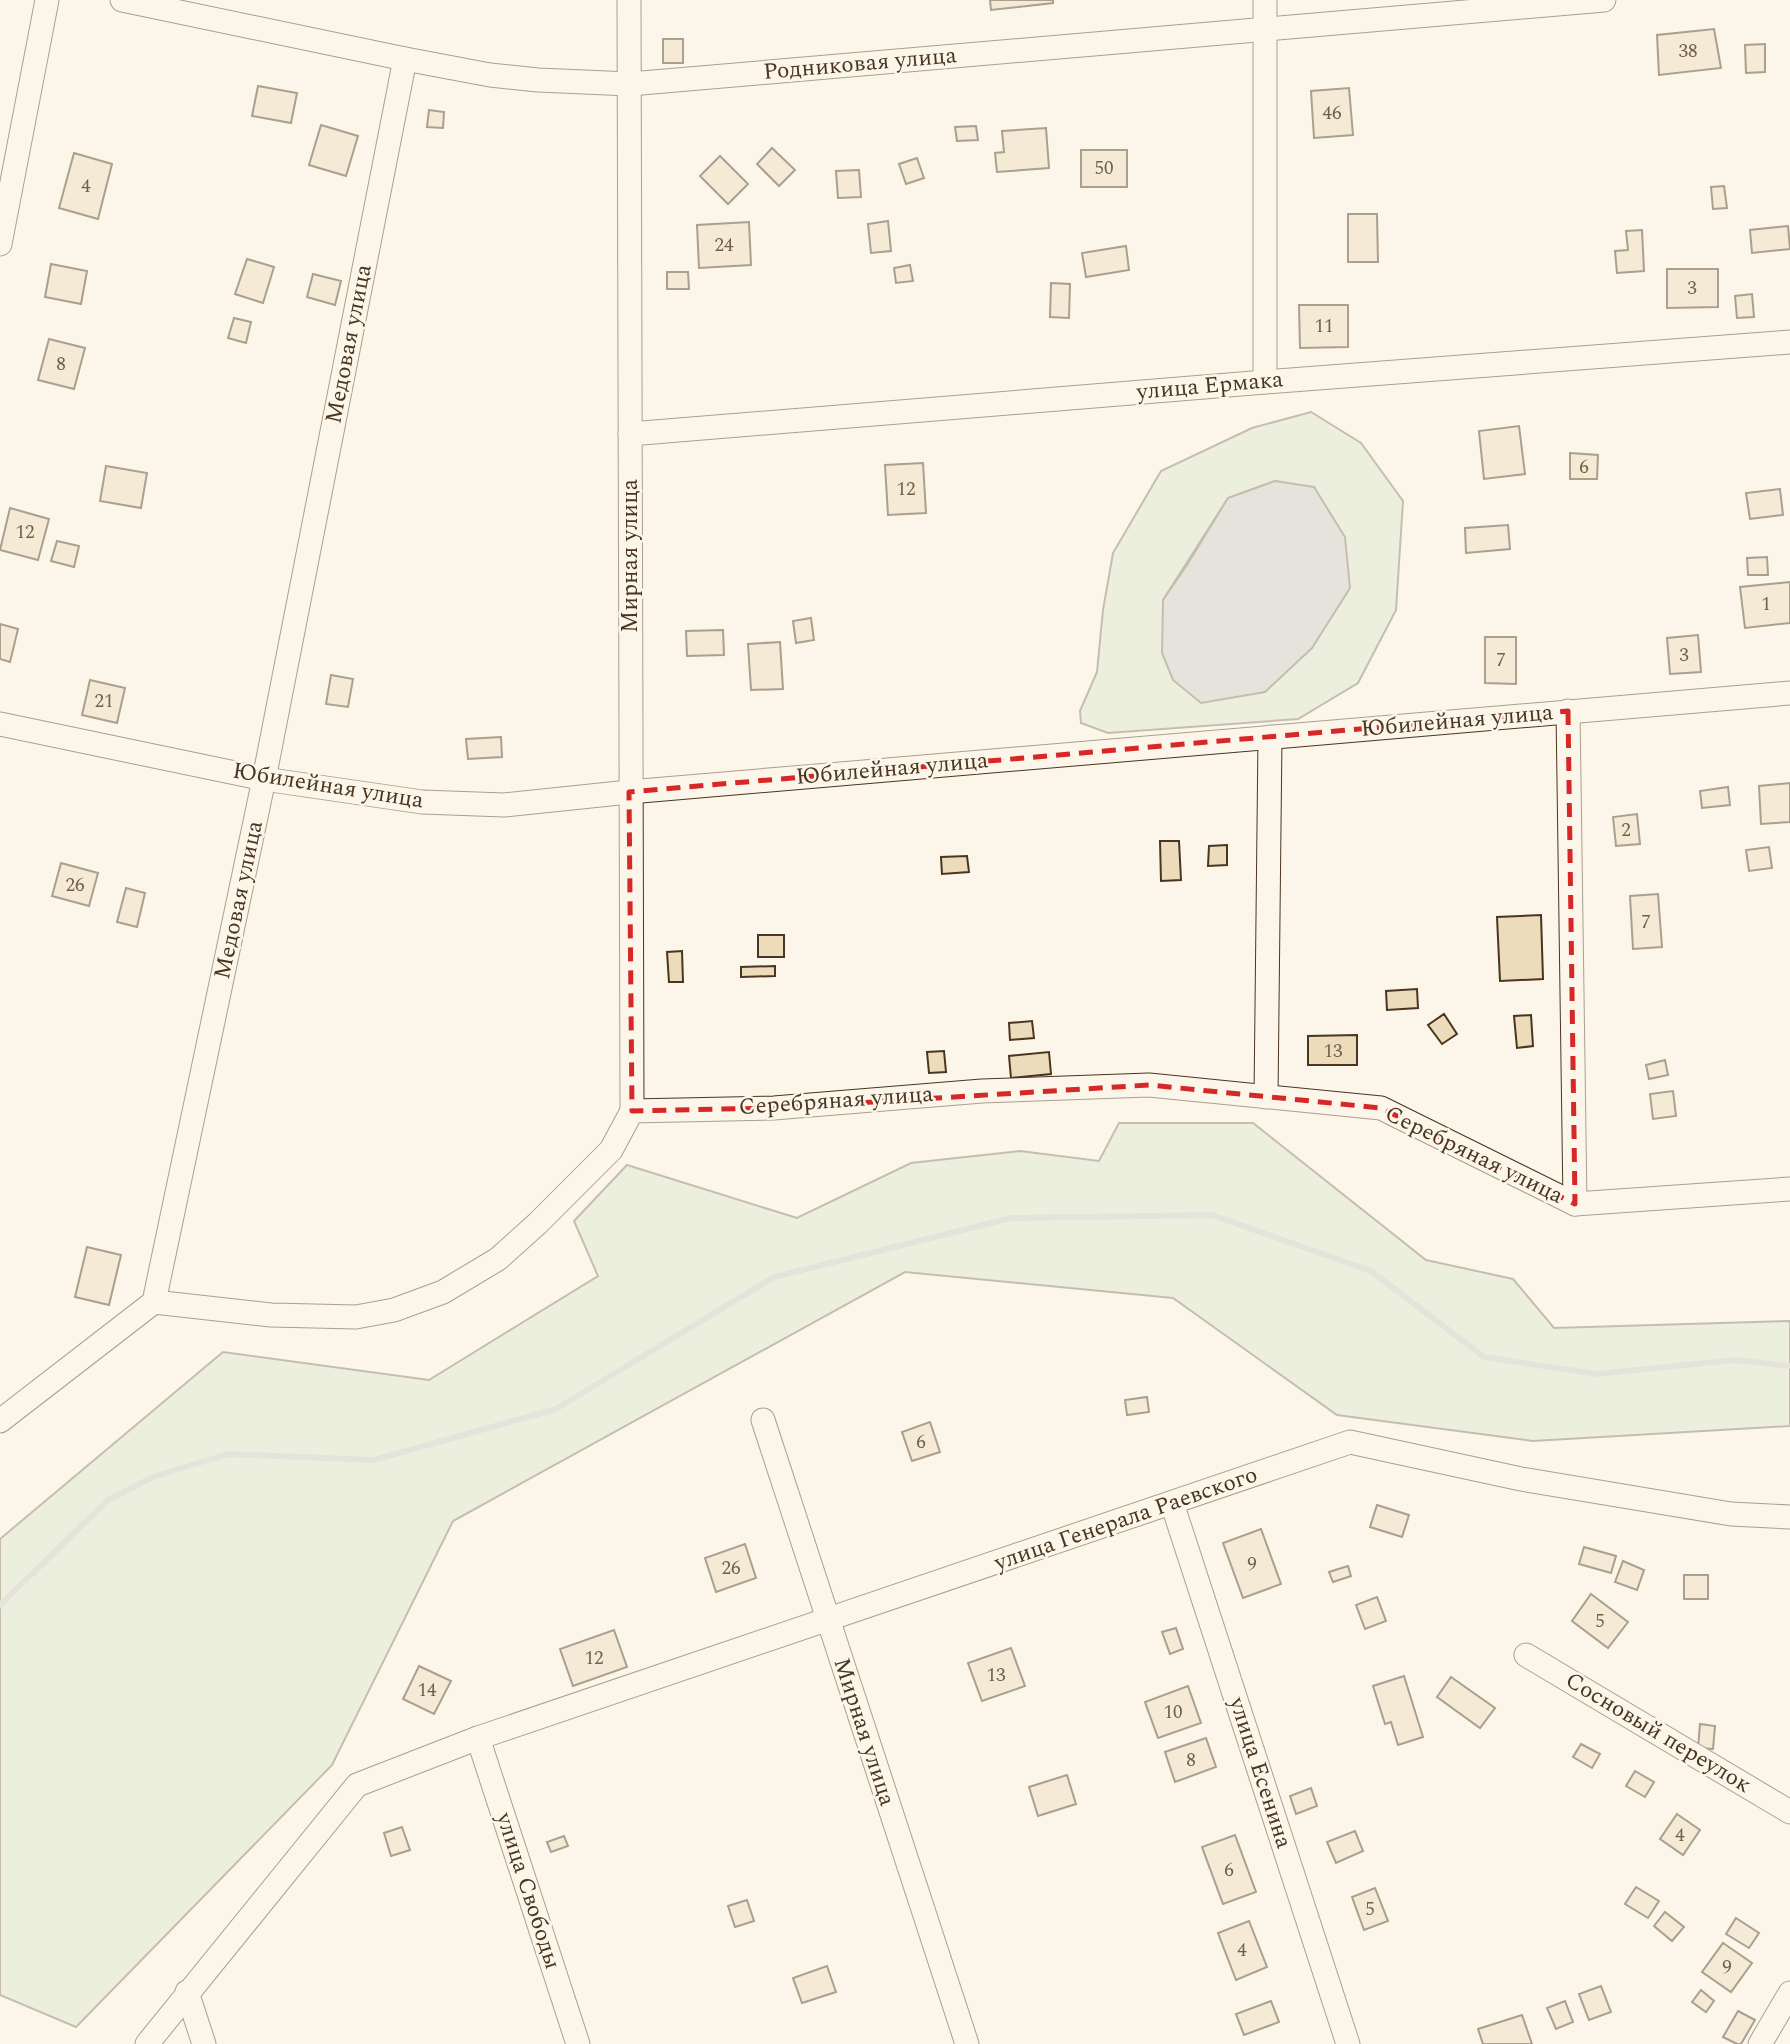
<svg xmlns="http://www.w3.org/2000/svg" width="1790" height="2044" font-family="Spectral,serif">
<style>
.green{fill:#dce7d0;stroke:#887966;stroke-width:2;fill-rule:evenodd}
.water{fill:#c9cecd;stroke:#887966;stroke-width:2}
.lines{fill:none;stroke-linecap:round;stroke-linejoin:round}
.stream{stroke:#c9cecd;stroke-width:6}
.building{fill:#ecdcbc;stroke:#4a3520;stroke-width:2}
.minor-casing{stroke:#4a3520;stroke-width:25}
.minor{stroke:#fbf6e9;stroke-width:23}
.marked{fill:none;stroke:#d62828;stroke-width:5;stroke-dasharray:14 9;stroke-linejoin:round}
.labels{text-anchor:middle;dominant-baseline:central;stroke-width:5;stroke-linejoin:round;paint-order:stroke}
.number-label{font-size:19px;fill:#725f47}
.street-label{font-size:23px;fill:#4a3520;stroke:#fbf6e9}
</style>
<rect width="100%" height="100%" fill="#fbf6e9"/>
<g class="green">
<path d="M1311,412L1361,443L1403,501L1396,610L1358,683L1298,719L1108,733L1081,723L1080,711L1097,672L1103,610L1113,553L1161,471L1252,428ZM1275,481L1314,488L1163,600L1228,498Z"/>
<path d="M1119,1123H1253L1426,1260L1513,1279L1554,1328L1790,1321V1426L1533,1441L1337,1415L1173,1298L905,1272L453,1521L332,1765L76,2027L0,1995V1539L223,1352L429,1380L598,1276L574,1221L627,1165L797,1218L911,1163L1020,1151L1099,1161Z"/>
</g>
<path class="water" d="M1275,481L1314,487L1345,537L1350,588L1312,648L1265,692L1201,703L1173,680L1162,653L1163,600L1187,565L1228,498Z"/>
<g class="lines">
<path class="stream" d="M0,1605L108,1500L153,1477L228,1454L374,1460L556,1409L774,1277L1011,1218L1212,1215L1371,1271L1484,1357L1597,1374L1734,1360L1790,1366"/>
</g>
<g class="building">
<path d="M990,0H1053V3L991,10Z"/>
<path d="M1714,29L1721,68L1659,75L1657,35Z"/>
<rect x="663" y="39" width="20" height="24"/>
<path d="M1765,44V72L1746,73L1745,45Z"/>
<path d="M258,86L297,93L291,123L252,116Z"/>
<path d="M1349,88L1353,135L1314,138L1311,91Z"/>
<path d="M429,110L444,112L443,128L427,127Z"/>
<path d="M321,125L358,136L346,176L309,165Z"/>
<path d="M976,126L978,140L957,141L955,127Z"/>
<path d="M1046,128L1049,168L997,172L995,153L1004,152L1002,131Z"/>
<path d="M772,148L795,170L779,186L757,164Z"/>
<rect x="1081" y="150" width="46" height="37"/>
<path d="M74,153L112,164L98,219L59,208Z"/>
<path d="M720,156L748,184L728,204L700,176Z"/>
<path d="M917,158L924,178L906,184L899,164Z"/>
<path d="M859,170L861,197L838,198L836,171Z"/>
<path d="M1724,186L1727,208L1713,209L1711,187Z"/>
<path d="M1348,214H1377L1378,262H1348Z"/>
<path d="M888,221L891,251L871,253L868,224Z"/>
<path d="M749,222L751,265L699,268L697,225Z"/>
<path d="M1788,226L1790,249L1752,253L1750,230Z"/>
<path d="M1642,230L1644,271L1617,273L1615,251L1628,250L1626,231Z"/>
<path d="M1126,246L1129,270L1086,277L1082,253Z"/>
<path d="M247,259L274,267L263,303L235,294Z"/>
<path d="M51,264L87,271L81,304L45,297Z"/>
<path d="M910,265L913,281L896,283L894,268Z"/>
<path d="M1667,269H1718V307L1667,308Z"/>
<path d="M667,272H688L689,289H667Z"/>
<path d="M313,274L341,281L335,305L307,297Z"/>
<path d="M1051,283L1070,284L1069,318L1050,317Z"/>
<path d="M1752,294L1754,317L1737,318L1735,296Z"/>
<path d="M1299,305H1348V347L1300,348Z"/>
<path d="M234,318L251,322L246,343L228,338Z"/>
<path d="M49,339L85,348L74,389L38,380Z"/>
<path d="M1519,426L1525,474L1484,479L1479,431Z"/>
<path d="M1570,453L1598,455L1597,479H1570Z"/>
<path d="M923,463L926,513L888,515L885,465Z"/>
<path d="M106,466L147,473L141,508L100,501Z"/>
<path d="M1780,489L1783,515L1750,519L1746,493Z"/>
<path d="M10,508L49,519L38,560L0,550Z"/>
<path d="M1508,525L1510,549L1466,553L1465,528Z"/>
<path d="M57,541L79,546L74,567L51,561Z"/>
<path d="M1767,557L1768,575H1748L1747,558Z"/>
<path d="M1790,582V623L1745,628L1740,587Z"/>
<path d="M811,618L814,640L796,643L793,621Z"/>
<path d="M0,624L18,629L10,662L0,659Z"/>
<path d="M723,630L724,655L687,656L686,631Z"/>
<path d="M1698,635L1701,672L1670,674L1667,638Z"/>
<path d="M1485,637H1516V684L1485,683Z"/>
<path d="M780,642L783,689L751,690L748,644Z"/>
<path d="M331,675L353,679L348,707L326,704Z"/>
<path d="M90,680L125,688L117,723L82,715Z"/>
<path d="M501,737L502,757L468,759L466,739Z"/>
<path d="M1790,783V822L1761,824L1759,786Z"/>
<path d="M1728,787L1730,805L1702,808L1700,791Z"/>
<path d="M1637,814L1640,844L1616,846L1613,817Z"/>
<path d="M1160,841H1179L1181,880L1161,881Z"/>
<path d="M1227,845V865L1208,866L1209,846Z"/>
<path d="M1769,847L1772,868L1749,871L1746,850Z"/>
<path d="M967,856L969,872L942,874L941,857Z"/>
<path d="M61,863L98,873L89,906L52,896Z"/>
<path d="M126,888L145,893L137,927L117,922Z"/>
<path d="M1658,894L1662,947L1633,949L1630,896Z"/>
<path d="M1541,915L1543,979L1500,981L1497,917Z"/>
<rect x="758" y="935" width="26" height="22"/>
<path d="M682,951L683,982H669L667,952Z"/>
<path d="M775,966V976L741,977V967Z"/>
<path d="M1417,989L1418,1008L1387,1010L1386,991Z"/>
<path d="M1444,1014L1457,1034L1442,1044L1428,1025Z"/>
<path d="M1531,1015L1533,1046L1517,1048L1514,1016Z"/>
<path d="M1032,1021L1034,1038L1010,1040L1009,1023Z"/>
<path d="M1357,1035V1065H1308V1036Z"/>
<path d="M944,1051L946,1072L929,1073L927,1052Z"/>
<path d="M1049,1052L1051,1074L1011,1078L1009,1056Z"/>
<path d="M1665,1060L1668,1075L1649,1079L1646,1065Z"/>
<path d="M1673,1091L1676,1116L1653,1119L1650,1094Z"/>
<path d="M87,1247L121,1255L109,1305L75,1297Z"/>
<path d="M1147,1397L1149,1412L1127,1415L1125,1400Z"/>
<path d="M930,1422L940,1452L912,1461L902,1432Z"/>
<path d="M1377,1505L1409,1515L1402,1537L1370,1527Z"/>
<path d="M1261,1529L1281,1584L1243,1598L1223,1543Z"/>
<path d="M745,1544L756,1578L716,1592L705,1558Z"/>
<path d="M1584,1547L1616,1556L1611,1573L1579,1564Z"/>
<path d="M1623,1561L1644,1570L1637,1590L1615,1582Z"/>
<path d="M1348,1566L1351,1576L1333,1582L1329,1572Z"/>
<rect x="1684" y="1575" width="24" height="24"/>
<path d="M1591,1594L1628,1622L1608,1648L1572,1621Z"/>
<path d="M1377,1597L1386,1621L1365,1629L1356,1605Z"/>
<path d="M1176,1628L1183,1649L1170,1654L1162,1632Z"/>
<path d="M614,1630L627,1667L573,1686L560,1649Z"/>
<path d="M1011,1648L1025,1686L982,1701L968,1663Z"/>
<path d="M419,1666L451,1681L434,1714L403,1699Z"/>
<path d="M1404,1676L1423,1737L1398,1745L1391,1722L1385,1724L1373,1686Z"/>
<path d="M1451,1677L1495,1708L1480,1728L1437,1697Z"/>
<path d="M1188,1686L1201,1723L1158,1738L1145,1702Z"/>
<path d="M1700,1724L1715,1726L1713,1749L1698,1748Z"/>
<path d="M1206,1738L1216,1767L1175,1782L1165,1752Z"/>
<path d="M1581,1744L1600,1754L1592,1768L1573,1757Z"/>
<path d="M1635,1771L1654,1782L1645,1797L1626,1786Z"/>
<path d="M1067,1775L1076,1804L1038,1816L1029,1787Z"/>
<path d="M1311,1788L1317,1806L1296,1814L1290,1796Z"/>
<path d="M1677,1814L1700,1830L1683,1855L1660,1839Z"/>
<path d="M402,1827L410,1850L391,1856L384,1833Z"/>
<path d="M1355,1831L1363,1851L1336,1863L1327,1842Z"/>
<path d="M1235,1835L1256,1892L1223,1904L1202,1847Z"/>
<path d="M564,1836L568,1846L551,1852L547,1842Z"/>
<path d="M1636,1887L1659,1901L1648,1918L1625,1904Z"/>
<path d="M1375,1888L1388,1921L1364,1930L1352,1897Z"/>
<path d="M747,1900L754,1921L735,1927L728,1906Z"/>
<path d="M1665,1912L1684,1927L1672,1941L1654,1926Z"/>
<path d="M1736,1918L1759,1933L1749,1948L1726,1934Z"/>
<path d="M1249,1921L1267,1967L1236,1980L1218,1933Z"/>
<path d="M1723,1943L1752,1963L1731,1992L1702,1972Z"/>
<path d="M827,1966L836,1992L802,2003L793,1978Z"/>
<path d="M1601,1986L1611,2012L1589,2020L1579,1994Z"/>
<path d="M1701,1990L1714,2001L1706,2012L1692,2002Z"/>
<path d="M1271,2001L1279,2022L1244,2035L1236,2014Z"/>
<path d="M1565,2001L1573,2022L1556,2029L1547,2008Z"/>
<path d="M1738,2011L1755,2020L1741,2044H1737L1723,2037Z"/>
<path d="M1522,2015L1532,2044H1483L1478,2029Z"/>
</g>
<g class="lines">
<g class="minor-casing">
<g id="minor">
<path d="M122,0L405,59L490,75L538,80L630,84L1604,0"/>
<path d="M629,0L632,1111"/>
<path d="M1265,0V382"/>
<path d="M0,244L47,0"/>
<path d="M630,434L1265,382L1790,342"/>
<path d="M1568,711L1575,1204"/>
<path d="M0,724L264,779L422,802L504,805L629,792L1790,693"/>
<path d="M1266,1097L1270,737"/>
<path d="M154,1302L271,1315L356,1317L394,1310L443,1292L498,1259L538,1223L611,1150L632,1111L774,1108L982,1091L1149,1085L1381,1108L1575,1204L1790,1189"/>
<path d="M763,1420L967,2044"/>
<path d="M0,1421L154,1302L264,779L405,59"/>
<path d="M1172,1503L1348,2044"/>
<path d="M1526,1655L1790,1812"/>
<path d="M478,1738L578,2044"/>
<path d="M187,1992L204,2044"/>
<path d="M147,2044L357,1785L478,1738L1350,1442L1521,1479L1731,1514L1790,1517"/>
<path d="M1760,2044L1790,1993"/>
</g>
</g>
<use href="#minor" class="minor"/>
</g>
<path d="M0 0H1790V2044H0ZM1568,711L1575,1204L1381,1108L1149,1085L774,1108L632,1111L629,792Z" fill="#fbf6e9" fill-opacity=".55" fill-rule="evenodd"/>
<path class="marked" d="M1568,711L1575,1204L1381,1108L1149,1085L774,1108L632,1111L629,792Z"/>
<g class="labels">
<g class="number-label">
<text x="1688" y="51">38</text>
<text x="1332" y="113">46</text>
<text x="1104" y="168">50</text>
<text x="86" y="186">4</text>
<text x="724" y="245">24</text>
<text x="1692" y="288">3</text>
<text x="1324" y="326">11</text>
<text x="61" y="364">8</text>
<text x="1584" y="467">6</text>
<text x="906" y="489">12</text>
<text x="25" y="532">12</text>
<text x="1766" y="604">1</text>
<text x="1684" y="655">3</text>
<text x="1501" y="660">7</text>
<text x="104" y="701">21</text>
<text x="1626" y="830">2</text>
<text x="75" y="885">26</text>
<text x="1646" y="922">7</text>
<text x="1333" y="1051">13</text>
<text x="921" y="1442">6</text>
<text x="1252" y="1564">9</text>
<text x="731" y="1568">26</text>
<text x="1600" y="1621">5</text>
<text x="594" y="1658">12</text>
<text x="996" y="1675">13</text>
<text x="427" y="1690">14</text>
<text x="1173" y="1712">10</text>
<text x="1191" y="1760">8</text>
<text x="1680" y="1835">4</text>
<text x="1229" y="1870">6</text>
<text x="1370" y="1909">5</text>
<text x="1242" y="1950">4</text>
<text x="1727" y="1967">9</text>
</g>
<g class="street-label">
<text transform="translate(860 64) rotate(-5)">Родниковая улица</text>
<text transform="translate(349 344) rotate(-79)">Медовая улица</text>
<text transform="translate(1210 386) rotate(-5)">улица Ермака</text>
<text transform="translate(630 556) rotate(-90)">Мирная улица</text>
<text transform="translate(1457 721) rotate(-5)">Юбилейная улица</text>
<text transform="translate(892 769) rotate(-5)">Юбилейная улица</text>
<text transform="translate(328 786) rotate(9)">Юбилейная улица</text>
<text transform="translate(239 900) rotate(-78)">Медовая улица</text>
<text transform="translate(836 1101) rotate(-4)">Серебряная улица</text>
<text transform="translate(1474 1155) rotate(26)">Серебряная улица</text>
<text transform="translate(1126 1519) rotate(-19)">улица Генерала Раевского</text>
<text transform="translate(864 1732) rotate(72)">Мирная улица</text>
<text transform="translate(1658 1733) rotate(31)">Сосновый переулок</text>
<text transform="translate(1260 1773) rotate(72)">улица Есенина</text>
<text transform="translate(528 1891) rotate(72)">улица Свободы</text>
</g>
</g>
</svg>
